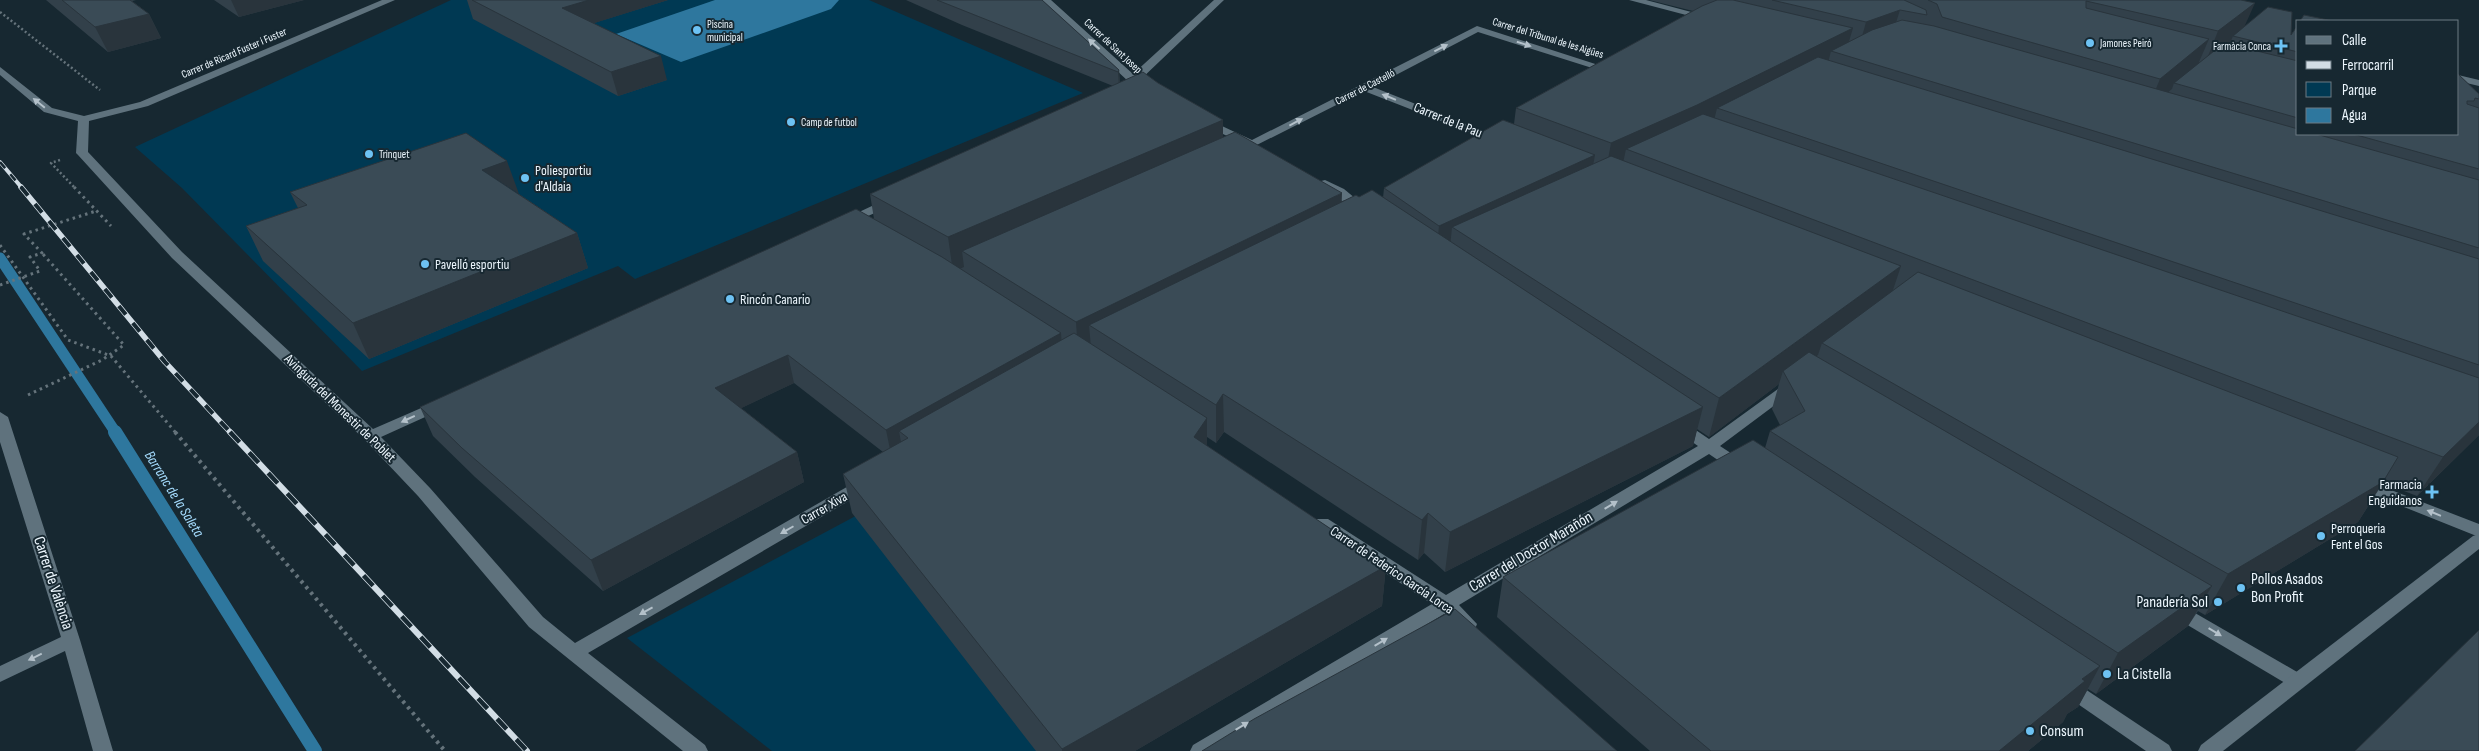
<svg xmlns="http://www.w3.org/2000/svg" width="2479" height="751" font-family="'Sofia Sans Condensed',sans-serif">
<style>
.green{fill:#003953}
.water{fill:#2e779e}
.lines{fill:none;stroke-linecap:round;stroke-linejoin:round}
.stream-far1{stroke:#2e779e;stroke-width:11}
.stream{stroke:#2e779e;stroke-width:14}
.path-far2{stroke:#65737b;stroke-width:2.5;stroke-dasharray:2 2.5;stroke-linecap:butt}
.path-far1{stroke:#65737b;stroke-width:3;stroke-dasharray:2.5 4;stroke-linecap:butt}
.path{stroke:#65737b;stroke-width:4;stroke-dasharray:3 4.5;stroke-linecap:butt}
.street{fill:#5f727d;fill-rule:evenodd}
.secondary{fill:#5f727d;fill-rule:evenodd}
.rail-far2-casing{stroke:#d2dde5;stroke-width:4}
.rail-far1-casing{stroke:#d2dde5;stroke-width:5.5}
.rail-casing{stroke:#d2dde5;stroke-width:6}
.rail-far2{stroke:#172831;stroke-width:2.5;stroke-dasharray:8;stroke-linecap:butt}
.rail-far1{stroke:#172831;stroke-width:4;stroke-dasharray:11;stroke-linecap:butt}
.rail{stroke:#172831;stroke-width:4.5;stroke-dasharray:14;stroke-linecap:butt}
.wall{fill:#32404a}
.shaded-wall{fill:#29343c}
.building{fill:#3a4b56;stroke:#29343c}
.oneway{fill:#b4c1ca}
.poi-dot{fill:#6dc2f3;stroke:#172831;stroke-width:2}
.labels{text-anchor:middle;dominant-baseline:central;stroke-width:4;stroke-linejoin:round;paint-order:stroke}
.far-poi-label{font-size:11px;fill:#ecf6fd;stroke:#172831;text-anchor:start}
.far-street-label{font-size:11px;fill:#ecf6fd;stroke:#172831}
.street-label{font-size:14px;fill:#ecf6fd;stroke:#172831}
.poi-label{font-size:14px;fill:#ecf6fd;stroke:#172831;text-anchor:start}
.water-label{font-size:15px;font-style:italic;fill:#a5dcfe;stroke:#172831}
.near-street-label{font-size:16px;fill:#ecf6fd;stroke:#172831}
.near-poi-label{font-size:16px;fill:#ecf6fd;stroke:#172831;text-anchor:start}
</style>
<rect width="100%" height="100%" fill="#172831"/>
<g class="green">
<path d="M451,0H869L1083,93L635,279L618,266L362,371L182,188L135,147Z"/>
<path d="M865,511L1051,751H772L627,638Z"/>
</g>
<path class="water" d="M715,0H839L831,9L681,62L616,34Z"/>
<g class="lines">
<path class="stream-far1" d="M0,258L116,433"/>
<path class="stream" d="M115,432L315,751"/>
<g class="path-far2">
<path d="M0,12L100,90"/>
<path d="M60,160L51,163L75,188"/>
</g>
<g class="path-far1">
<path d="M74,187L111,226"/>
<path d="M0,245L68,340L111,356L176,433"/>
<path d="M0,285L40,271L30,257L42,253L24,234L96,211"/>
<path d="M28,395L102,360L124,345L42,253"/>
</g>
<path class="path" d="M175,432L445,751"/>
<g class="street">
<path d="M382,0H395L148,106L89,121L88,152L182,252L373,429L435,402H445L448,405L445,408L381,437L430,488L543,617L575,643L859,480H871L873,484L871,488L588,653L705,745L708,751H683L529,627L418,496L365,440L172,258L78,155L76,153L78,121L44,112L0,75V67L52,108L84,116L140,102Z"/>
<path d="M1041,0H1051L1133,74L1214,0H1224L1139,81L1144,91L1139,94L1135,93L1129,82Z"/>
<path d="M1629,0H1646L1714,18L1709,21Z"/>
<path d="M1477,26L1617,71L1616,73H1608L1478,32L1373,87L1501,138V142L1497,143L1364,91L1241,153L1235,150L1243,144L1199,122L1205,119L1209,120L1252,140Z"/>
<path d="M1325,180L1344,189L1367,208L1369,211L1367,214H1359L1319,184L1321,181Z"/>
<path d="M891,197L895,198L897,201L895,204L850,224L846,225L840,221Z"/>
<path d="M1790,382L1798,387L1795,390L1720,446L1746,463L1748,467L1746,471H1734L1709,454L1459,605L1477,624L1475,629C1461,633 1454,622 1444,614L1217,751H1190L1193,745L1432,604L1316,527L1313,523L1316,519H1328L1446,595L1698,446L1672,428L1670,425L1672,422H1684L1709,439L1785,384Z"/>
<path d="M0,412L8,417L80,640L113,751H93L65,651L0,682V666L61,637L0,442Z"/>
<path d="M2360,478L2479,524V537L2354,487L2352,483L2354,479Z"/>
<path d="M2176,602L2304,676L2307,681L2304,686L2297,689L2290,686L2169,614L2167,609L2169,604Z"/>
<path d="M2066,678L2073,681L2169,745L2172,751H2146L2059,691L2056,686L2059,681Z"/>
</g>
<g class="secondary">
<path d="M2458,75L2479,80V86L2458,81Z"/>
<path d="M2479,534V549L2223,751H2198L2201,745L2473,536Z"/>
</g>
<g class="rail-far2-casing">
<path id="rail-far2" d="M0,162L22,188"/>
</g>
<g class="rail-far1-casing">
<path id="rail-far1" d="M21,187L165,362L231,433"/>
</g>
<g class="rail-casing">
<path id="rail" d="M230,432L527,751"/>
</g>
<use href="#rail-far2" class="rail-far2"/>
<use href="#rail-far1" class="rail-far1"/>
<use href="#rail" class="rail"/>
</g>
<g class="wall">
<path d="M46,0H136L132,1L149,14L161,38L108,52Z"/>
<path d="M214,0H304L239,17Z"/>
<path d="M467,0H668L594,23L667,80L618,96L473,19Z"/>
<path d="M906,0H1042L1119,70L1120,82L1158,83L1223,120V138L1342,201L1359,197L1383,198L1384,188L1514,124L1516,108L1693,11L1649,0H2241L2244,26L2291,35L2298,25V134H2458V74L2479,94V435L2417,496L2383,483L2358,522L2205,615L2198,611L2188,626L2096,694L2088,689L2078,707L2067,714L2063,722L2028,751H1650L1497,617L1503,577L1765,448L1770,431L1780,425L1772,409L1779,384L1709,437L1697,429L1693,446L1445,572L1424,553L1418,560L1224,432L1216,443L1207,437V446L1386,566L1382,606L1135,751H1036L852,513L843,474L883,452L794,383L741,408L797,452L804,482L603,591L475,477L433,436L420,407L874,219L870,194L1113,86L962,25Z"/>
<path d="M290,192L519,194L577,233L588,268L369,359L263,261L246,226L298,208Z"/>
</g>
<g class="shaded-wall">
<path d="M231,0H304L239,17Z"/>
<path d="M589,0H668L569,31L562,8Z"/>
<path d="M2255,3L2242,32L2233,36L2231,41L2206,61L2218,31Z"/>
<path d="M1900,10L1891,39L1858,51L1866,22Z"/>
<path d="M149,14L161,38L108,52L95,27Z"/>
<path d="M1853,28L1845,55L1831,51L1827,67L1717,108L1713,125L1626,149L1622,168L1605,176L1611,143Z"/>
<path d="M2209,39L2196,69L2174,83L2172,89L2147,110L2160,79Z"/>
<path d="M661,56L667,80L618,96L611,72Z"/>
<path d="M1119,70L1120,86L1119,88L1118,72Z"/>
<path d="M1223,120V152L962,251L964,267L953,272L948,237Z"/>
<path d="M1595,155L1590,182L1452,227L1450,248L1436,255L1439,226Z"/>
<path d="M507,161L519,194L482,170Z"/>
<path d="M1342,193L1341,221L1089,325L1091,347L1078,353L1076,322Z"/>
<path d="M577,233L588,268L369,359L353,323Z"/>
<path d="M1901,266L1889,302L1822,343L1818,355L1787,378L1783,371L1779,384L1709,437L1719,398Z"/>
<path d="M1061,333L1063,361L899,431L903,453L892,459L886,430Z"/>
<path d="M788,355L794,383L723,417L715,388Z"/>
<path d="M1223,394L1224,432L1216,443V405Z"/>
<path d="M1703,407L1693,446L1445,572L1450,532Z"/>
<path d="M1207,418V457L1194,437Z"/>
<path d="M2479,422V435L2417,496L2443,457Z"/>
<path d="M797,452L804,482L603,591L591,560Z"/>
<path d="M2383,482L2358,522L2205,615L2228,574Z"/>
<path d="M1428,513L1424,553L1418,560L1422,520Z"/>
<path d="M1386,566L1382,606L1135,751H1062V749Z"/>
<path d="M2212,586L2188,626L2096,694L2118,653Z"/>
<path d="M2100,666L2078,707L2067,714L2063,722L2028,751H1999L2082,679Z"/>
</g>
<g class="building">
<path d="M62,0H130L149,14L95,27Z"/>
<path d="M472,0H589L562,8L661,56L611,72Z"/>
<path d="M937,0H1042L1119,70L1118,72Z"/>
<path d="M1717,0H1733L1853,28L1697,105L1611,143L1516,108L1702,6Z"/>
<path d="M1772,0H1904L1926,10L1927,15L1900,10L1866,22Z"/>
<path d="M1928,0H2241L2255,3L2218,31L2086,1V8L2209,39L2160,79L1942,17L1937,4Z"/>
<path d="M2268,7L2292,12L2291,35L2298,25V52L2233,36Z"/>
<path d="M2304,15L2333,21H2300Z"/>
<path d="M1902,20L1934,26L2298,129V134H2316L2479,180V248L1831,51L1872,30Z"/>
<path d="M2224,43L2298,61V118L2174,83Z"/>
<path d="M1818,57L2479,259V365L1717,108Z"/>
<path d="M1143,72L1158,83L1223,120L948,237L870,194Z"/>
<path d="M2458,74L2479,94V99L2475,98L2474,101H2467V104L2479,108V169L2353,134H2458Z"/>
<path d="M1703,114L2479,378V422L2443,457L1626,149Z"/>
<path d="M1503,120L1595,155L1439,226L1384,188Z"/>
<path d="M1235,132L1342,193L1076,322L962,251Z"/>
<path d="M466,133L507,161L482,170L577,233L353,323L246,226L307,205L290,192Z"/>
<path d="M1611,156L1901,266L1719,398L1452,227Z"/>
<path d="M1372,190L1703,407L1450,532L1428,513L1422,520L1223,394L1216,405L1089,325L1356,195L1359,197Z"/>
<path d="M856,209L942,257L1061,333L886,430L788,355L715,388L797,452L591,560L462,448L420,407Z"/>
<path d="M1918,272L2398,457L2383,482L2228,574L1822,343Z"/>
<path d="M1074,333L1207,418L1194,437L1386,566L1062,749L843,474L908,438L899,431Z"/>
<path d="M1809,352L2212,586L2118,653L1770,431L1805,411L1783,371Z"/>
<path d="M1753,440L2100,666L2082,679L2085,681L1999,751H1711L1503,577Z"/>
<path d="M1455,609L1617,751H1202L1254,719Z"/>
<path d="M2479,630V751H2355Z"/>
</g>
<defs><path id="oneway-solid" d="M-6-.8H1V-3.2L6.5 0L1 3.2V.8H-6Z" transform="scale(1.25)"/></defs>
<g class="oneway">
<use href="#oneway-solid" transform="translate(1094 44) rotate(-138)"/>
<use href="#oneway-solid" transform="translate(1524 44) rotate(17)"/>
<use href="#oneway-solid" transform="translate(1441 48) rotate(-27)"/>
<use href="#oneway-solid" transform="translate(1389 97) rotate(-158)"/>
<use href="#oneway-solid" transform="translate(39 103) rotate(-141)"/>
<use href="#oneway-solid" transform="translate(1296 122) rotate(-28)"/>
<use href="#oneway-solid" transform="translate(408 419) rotate(155)"/>
<use href="#oneway-solid" transform="translate(1611 505) rotate(-31)"/>
<use href="#oneway-solid" transform="translate(2434 513) rotate(-158)"/>
<use href="#oneway-solid" transform="translate(787 530) rotate(150)"/>
<use href="#oneway-solid" transform="translate(646 611) rotate(151)"/>
<use href="#oneway-solid" transform="translate(2215 632) rotate(31)"/>
<use href="#oneway-solid" transform="translate(1381 642) rotate(-31)"/>
<use href="#oneway-solid" transform="translate(35 657) rotate(154)"/>
<use href="#oneway-solid" transform="translate(1242 726) rotate(-31)"/>
</g>
<g class="poi-dot">
<circle cx="697" cy="30" r="5"/>
<circle cx="2090" cy="43" r="5"/>
<path d="M2278.5 38.5h5v5h5v5h-5v5h-5v-5h-5v-5h5z"/>
<circle cx="791" cy="122" r="5"/>
<circle cx="369" cy="154" r="5"/>
<circle cx="525" cy="178" r="5"/>
<circle cx="425" cy="264" r="5"/>
<circle cx="730" cy="299" r="5"/>
<path d="M2429.5 484.5h5v5h5v5h-5v5h-5v-5h-5v-5h5z"/>
<circle cx="2321" cy="536" r="5"/>
<circle cx="2241" cy="588" r="5"/>
<circle cx="2218" cy="602" r="5"/>
<circle cx="2107" cy="674" r="5"/>
<circle cx="2030" cy="731" r="5"/>
</g>
<g class="labels">
<g class="far-poi-label">
<text x="707" y="24">Piscina<tspan x="707" dy="13">municipal</tspan></text>
<text x="2100" y="43">Jamones Peiró</text>
<text x="2271" y="46" text-anchor="end">Farmàcia Conca</text>
<text x="801" y="122">Camp de futbol</text>
<text x="379" y="154">Trinquet</text>
</g>
<g class="far-street-label">
<text transform="translate(1548 38) rotate(17)">Carrer del Tribunal de les Aigües</text>
<text transform="translate(1113 46) rotate(43)">Carrer de Sant Josep</text>
<text transform="translate(234 53) rotate(-23)">Carrer de Ricard Fuster i Fuster</text>
<text transform="translate(1365 87) rotate(-27)">Carrer de Castelló</text>
</g>
<g class="street-label">
<text transform="translate(1448 120) rotate(22)">Carrer de la Pau</text>
<text transform="translate(340 408) rotate(44)">Avinguda del Monestir de Poblet</text>
<text transform="translate(824 508) rotate(-30)">Carrer Xiva</text>
<text transform="translate(1392 570) rotate(34)">Carrer de Federico García Lorca</text>
</g>
<g class="poi-label">
<text x="535" y="170">Poliesportiu<tspan x="535" dy="16">d'Aldaia</tspan></text>
<text x="435" y="264">Pavelló esportiu</text>
<text x="740" y="299">Rincón Canario</text>
<text x="2422" y="484" text-anchor="end">Farmacia<tspan x="2422" dy="16">Enguidanos</tspan></text>
<text x="2331" y="528">Perroqueria<tspan x="2331" dy="16">Fent el Gos</tspan></text>
</g>
<g class="water-label">
<text transform="translate(174 494) rotate(58)">Barranc de la Saleta</text>
</g>
<g class="near-street-label">
<text transform="translate(1531 552) rotate(-31)">Carrer del Doctor Marañón</text>
<text transform="translate(53 583) rotate(72)">Carrer de València</text>
</g>
<g class="near-poi-label">
<text x="2251" y="579">Pollos Asados<tspan x="2251" dy="18">Bon Profit</tspan></text>
<text x="2208" y="602" text-anchor="end">Panadería Sol</text>
<text x="2117" y="674">La Cistella</text>
<text x="2040" y="731">Consum</text>
</g>
</g>
<rect x="2296" y="20" width="162" height="115" fill="#172831" stroke="#6c7a83"/>
<rect x="2306" y="36" width="25" height="8" fill="#5f727d" stroke="#6c7a83"/>
<text x="2342" y="45" font-size="15" fill="#ecf6fd">Calle</text>
<rect x="2306" y="61" width="25" height="8" fill="#d2dde5" stroke="#6c7a83"/>
<text x="2342" y="70" font-size="15" fill="#ecf6fd">Ferrocarril</text>
<rect x="2306" y="82" width="25" height="15" fill="#003953" stroke="#6c7a83"/>
<text x="2342" y="95" font-size="15" fill="#ecf6fd">Parque</text>
<rect x="2306" y="108" width="25" height="15" fill="#2e779e" stroke="#6c7a83"/>
<text x="2342" y="120" font-size="15" fill="#ecf6fd">Agua</text>
</svg>
